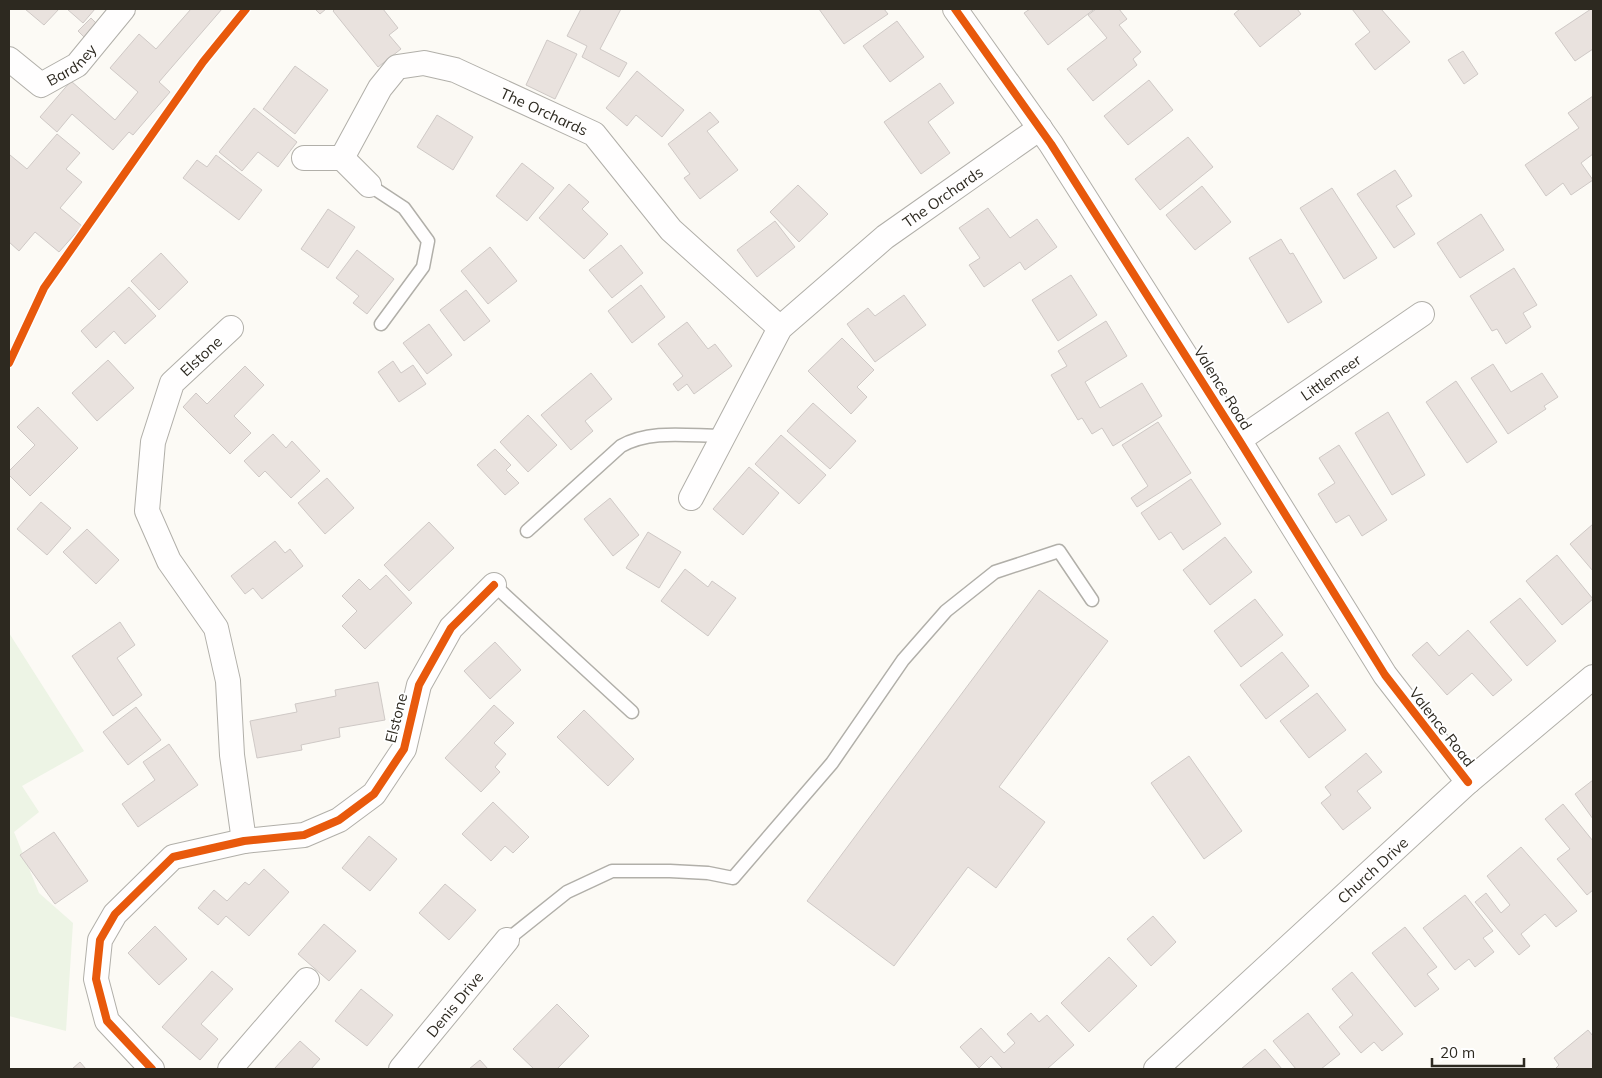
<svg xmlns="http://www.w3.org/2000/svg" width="1602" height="1078" font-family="Mulish,sans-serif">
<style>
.green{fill:#edf4e5}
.building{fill:#e9e2de;stroke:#cfc9c6}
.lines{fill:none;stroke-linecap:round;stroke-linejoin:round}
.service-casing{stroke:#b1afa9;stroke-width:15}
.minor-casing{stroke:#b1afa9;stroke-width:26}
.service{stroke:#fffefe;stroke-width:12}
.minor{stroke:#fffefe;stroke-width:24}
.cycleway-casing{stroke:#fff;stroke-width:11}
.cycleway{stroke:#e8590c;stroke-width:8}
.labels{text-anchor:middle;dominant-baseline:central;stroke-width:4;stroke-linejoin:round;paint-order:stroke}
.street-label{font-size:15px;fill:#2d2920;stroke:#fff}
</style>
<rect width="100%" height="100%" fill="#fcfaf5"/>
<path class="green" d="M9,633L84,751L22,786L39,812L14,832L39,893L73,923L66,1031L9,1016Z"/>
<g class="building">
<path d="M25,9H59L44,25Z"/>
<path d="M67,9H95L83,23Z"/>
<path d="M191,9H222L159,82L170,92L133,135L129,132L113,150L72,114L57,132L40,117L71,81L115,120L138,92L110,68L139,34L156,49Z"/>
<path d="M315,9H326L320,14Z"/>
<path d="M335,9H383L398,28L389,35L401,49L378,67L333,11Z"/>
<path d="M581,9H621L600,49L627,63L619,77L582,57L587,46L567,36Z"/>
<path d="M819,9H884L888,14L844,44Z"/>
<path d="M1030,9H1091L1093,10L1048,45L1024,13Z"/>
<path d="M1096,9H1119L1127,19L1119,25L1141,52L1133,59L1137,65L1093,101L1067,69L1107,38L1088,15Z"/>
<path d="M1240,9H1297L1301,14L1260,47L1234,14Z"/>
<path d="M1352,9H1381L1410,42L1375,70L1355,44L1370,32Z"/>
<path d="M1591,9H1593V49L1575,61L1555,33Z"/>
<path d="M91,18L101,28L89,42L78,31Z"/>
<path d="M897,21L924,57L890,82L863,46Z"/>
<path d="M547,40L577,54L555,99L526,85Z"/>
<path d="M1463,51L1478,74L1464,84L1448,60Z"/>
<path d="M295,66L328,90L295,134L263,109Z"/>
<path d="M637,71L684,110L662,137L636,115L627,126L606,108Z"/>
<path d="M1149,80L1173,110L1128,145L1104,116Z"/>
<path d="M940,83L954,103L928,122L950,153L921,174L884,122Z"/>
<path d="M1593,96V154L1581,163L1593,180L1571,195L1563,183L1546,196L1525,165L1579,128L1568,113Z"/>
<path d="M254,108L297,142L278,167L258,152L242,171L219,152Z"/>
<path d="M710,112L719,122L707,131L738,170L700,199L684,178L690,174L668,144Z"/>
<path d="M437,115L473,137L453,170L417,147Z"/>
<path d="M57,134L80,153L66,169L82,182L60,208L82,226L59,252L35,232L19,251L9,242V156L10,155L27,169Z"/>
<path d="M1188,137L1213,167L1160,210L1135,179Z"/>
<path d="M216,155L262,190L239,220L183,178L197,160L207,167Z"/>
<path d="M522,163L554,188L527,221L496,196Z"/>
<path d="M1395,170L1412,196L1396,206L1415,234L1394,248L1357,194Z"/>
<path d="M569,184L589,202L582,209L608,234L584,259L539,218Z"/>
<path d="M798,185L828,214L799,242L770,212Z"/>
<path d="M1202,186L1231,222L1195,250L1166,215Z"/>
<path d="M1332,188L1377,258L1344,279L1300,208Z"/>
<path d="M988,208L1010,238L1037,219L1057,247L1025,270L1020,262L984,287L969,265L980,258L959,228Z"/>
<path d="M328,209L355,227L328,268L301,249Z"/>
<path d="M1481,214L1504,250L1460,278L1437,243Z"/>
<path d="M775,221L795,247L757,277L737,250Z"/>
<path d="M1281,239L1290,254L1293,253L1322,302L1288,323L1249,258Z"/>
<path d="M621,245L643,273L612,298L589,270Z"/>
<path d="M490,247L517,281L488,304L461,271Z"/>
<path d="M357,250L394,279L367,314L353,303L359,296L336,278Z"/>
<path d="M161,253L188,282L159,310L131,281Z"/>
<path d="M1514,268L1537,305L1523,313L1531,327L1506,344L1497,329L1492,331L1470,296Z"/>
<path d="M1071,275L1097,315L1058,341L1032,300Z"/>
<path d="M641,285L665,317L632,343L608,311Z"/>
<path d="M129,287L156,316L125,344L114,331L96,348L81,331Z"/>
<path d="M466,290L490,321L464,341L440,310Z"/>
<path d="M904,295L926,325L875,362L847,324L868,308L875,316Z"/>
<path d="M1106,321L1127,356L1085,382L1100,408L1142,383L1162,416L1113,446L1102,428L1092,434L1082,418L1078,420L1051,375L1067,366L1058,351Z"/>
<path d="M687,322L708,349L715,344L732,366L694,394L687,384L678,391L673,384L683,376L658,344Z"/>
<path d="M429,324L452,355L427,374L403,343Z"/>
<path d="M842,338L874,370L857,387L867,397L851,414L808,371Z"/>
<path d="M108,360L134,388L97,421L72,393Z"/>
<path d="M393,361L401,373L413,365L426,384L399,402L378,372Z"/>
<path d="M1493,364L1511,392L1542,373L1558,397L1544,406L1546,409L1508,434L1471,378Z"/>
<path d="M245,366L264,385L234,416L251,433L230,454L183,407L196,393L207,404Z"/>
<path d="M591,373L612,399L585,421L593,431L571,450L541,415Z"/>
<path d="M1456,381L1497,442L1467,463L1426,402Z"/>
<path d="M813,403L856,441L830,469L787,431Z"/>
<path d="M38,407L78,448L30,496L9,475V471L35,445L17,427Z"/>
<path d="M1388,412L1425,475L1392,495L1355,433Z"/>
<path d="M528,415L557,445L528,472L500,442Z"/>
<path d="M1158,422L1191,473L1137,507L1131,498L1148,486L1122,445Z"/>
<path d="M273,434L286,448L292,441L320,471L291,498L265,471L259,477L244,461Z"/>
<path d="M781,435L826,475L799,504L755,464Z"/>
<path d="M1339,445L1387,520L1362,536L1349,515L1336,523L1318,494L1335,483L1319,458Z"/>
<path d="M495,449L511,465L506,470L519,483L505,495L477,465Z"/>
<path d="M749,467L779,493L743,535L713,509Z"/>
<path d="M327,478L354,508L325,534L298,503Z"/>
<path d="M1191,479L1221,524L1183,550L1171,532L1159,540L1141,513Z"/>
<path d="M610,498L639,535L613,556L584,519Z"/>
<path d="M41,502L71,528L47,555L17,529Z"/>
<path d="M429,522L454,548L409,591L384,565Z"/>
<path d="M1593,524V571L1570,544Z"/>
<path d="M87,529L119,560L96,584L63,552Z"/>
<path d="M648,532L681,552L659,588L626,568Z"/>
<path d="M1225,537L1252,572L1210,605L1183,570Z"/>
<path d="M275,541L285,553L290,549L303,566L262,599L253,588L245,594L231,576Z"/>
<path d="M1557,555L1593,599L1562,625L1526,581Z"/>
<path d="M685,569L708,587L712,581L736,598L708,636L661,601Z"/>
<path d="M386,575L412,603L365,649L342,626L357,611L342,596L359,579L370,590Z"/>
<path d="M1039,590L1108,641L999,787L1045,822L996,888L968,867L894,966L807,901Z"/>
<path d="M1520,598L1556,641L1527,666L1490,622Z"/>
<path d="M1255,599L1283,635L1241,667L1214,631Z"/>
<path d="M120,622L135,645L117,658L142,695L113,716L72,656Z"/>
<path d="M1468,630L1512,680L1493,696L1472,673L1447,695L1412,655L1427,642L1439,656Z"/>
<path d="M495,642L521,670L490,699L464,671Z"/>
<path d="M1282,652L1309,686L1266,719L1240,685Z"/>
<path d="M378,682L385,720L339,728L340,737L301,745L302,750L257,758L250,721L297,712L295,704L336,696L335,690Z"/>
<path d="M1317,693L1346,730L1309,758L1280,721Z"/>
<path d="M494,705L514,723L494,743L506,754L495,767L500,772L481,792L445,758Z"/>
<path d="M136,707L161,740L128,765L103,732Z"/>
<path d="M584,710L634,759L608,786L557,737Z"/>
<path d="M169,744L198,785L138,827L122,804L155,780L143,762Z"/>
<path d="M1366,753L1382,772L1357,791L1371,808L1343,830L1321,803L1331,795L1325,787Z"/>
<path d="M1189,756L1242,831L1204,859L1151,783Z"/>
<path d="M1593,780V819L1575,794Z"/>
<path d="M493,802L529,837L513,853L505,846L491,861L462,834Z"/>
<path d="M1563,804L1593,841V890L1587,895L1557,859L1570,849L1545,819Z"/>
<path d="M54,832L88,881L55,904L20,855Z"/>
<path d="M369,836L397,859L370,891L342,868Z"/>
<path d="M1521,847L1577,911L1556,927L1545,914L1521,934L1530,946L1519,955L1475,902L1486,893L1501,913L1510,905L1487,876Z"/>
<path d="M264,869L289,892L249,936L226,916L218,925L198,908L214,890L227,901L245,882L249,885Z"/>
<path d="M445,884L476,910L449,940L419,913Z"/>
<path d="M1465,895L1493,931L1483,938L1494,952L1475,967L1469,959L1455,970L1423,928Z"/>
<path d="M1153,916L1176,942L1151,966L1127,939Z"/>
<path d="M324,924L356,951L329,981L298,954Z"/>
<path d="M155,926L187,959L159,985L128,953Z"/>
<path d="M1405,927L1437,967L1427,974L1439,989L1415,1007L1372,953Z"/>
<path d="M1109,957L1137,986L1089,1032L1061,1003Z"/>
<path d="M212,971L233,989L201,1024L218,1039L200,1060L162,1027Z"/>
<path d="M1352,972L1403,1034L1382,1051L1374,1042L1361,1053L1339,1027L1353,1015L1332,989Z"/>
<path d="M361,989L393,1015L367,1046L335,1021Z"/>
<path d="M557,1004L589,1036L557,1069H534L513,1049Z"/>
<path d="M1031,1013L1039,1022L1047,1015L1074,1045L1047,1069H1003L991,1056L979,1068L960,1047L981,1028L1004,1053L1015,1043L1007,1034Z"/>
<path d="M1308,1013L1340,1054L1321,1069H1296L1273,1041Z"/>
<path d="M1588,1030L1593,1036V1069H1555L1559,1065L1554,1058Z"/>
<path d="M300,1041L320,1059L311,1069H274Z"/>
<path d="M1265,1049L1282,1069H1241Z"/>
<path d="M480,1060L488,1069H469Z"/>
<path d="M80,1062L86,1069H72Z"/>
</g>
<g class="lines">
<g class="service-casing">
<g id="service">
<path d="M369,185L404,208L428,241L423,267L381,324"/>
<path d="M527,531L621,446C651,429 689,436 722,436"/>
<path d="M494,585L632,712"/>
<path d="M507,940L567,892L612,871H670L708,873L733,878L832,763L903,660L946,611L995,572L1059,551L1092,600"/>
</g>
</g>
<g class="minor-casing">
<g id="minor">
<path d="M955,9L1051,144L1239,440L1385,675L1468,782"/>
<path id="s1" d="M9,59L41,85L77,65L123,9"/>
<path d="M304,158H342L369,185"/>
<path id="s2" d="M342,158L380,88L397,67L424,63L455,70L594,134L671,230L780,328"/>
<path d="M231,328L172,383L153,442L147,511L169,561L216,628L228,681L232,755L244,841"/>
<path id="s3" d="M1239,440L1422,314"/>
<path id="s4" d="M691,498L780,328L885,237L1040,128"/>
<path d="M152,1069L107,1021L96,979L100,940L115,914L173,857L244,841L304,835L339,820L374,794L404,749L419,685L451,628L494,585"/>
<path d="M230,1069L307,980"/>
<path id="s5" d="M401,1069L507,940"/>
<path id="s6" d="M1156,1069L1468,782L1593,677"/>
</g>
</g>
<use href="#service" class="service"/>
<use href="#minor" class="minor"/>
<g class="cycleway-casing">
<g id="cycleway">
<path d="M955,9L1051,144L1239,440L1385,675L1468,782"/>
<path d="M9,363L44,288L203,62L246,9"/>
<path d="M152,1069L107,1021L96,979L100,940L115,914L173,857L244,841L304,835L339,820L374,794L404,749L419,685L451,628L494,585"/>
</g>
</g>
<use href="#cycleway" class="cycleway"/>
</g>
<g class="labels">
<g class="street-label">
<text stroke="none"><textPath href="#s1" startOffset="78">Bardney</textPath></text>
<text stroke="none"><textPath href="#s2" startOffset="264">The Orchards</textPath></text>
<text stroke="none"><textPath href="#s4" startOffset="401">The Orchards</textPath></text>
<text transform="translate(201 356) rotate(-43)">Elstone</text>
<text stroke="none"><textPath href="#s3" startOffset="111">Littlemeer</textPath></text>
<text transform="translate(1223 388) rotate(58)">Valence Road</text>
<text transform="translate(396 718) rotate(-76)">Elstone</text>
<text transform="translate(1442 727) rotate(52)">Valence Road</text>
<text stroke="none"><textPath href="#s6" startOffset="294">Church Drive</textPath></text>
<text stroke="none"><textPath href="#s5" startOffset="84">Denis Drive</textPath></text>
</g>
</g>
<rect width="1602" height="1078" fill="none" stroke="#2d2920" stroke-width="20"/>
<path d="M1432 1058v8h92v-8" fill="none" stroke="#2d2920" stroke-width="2.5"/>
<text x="1440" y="1058" font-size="15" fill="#2d2920" stroke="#ffffff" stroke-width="4" paint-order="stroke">20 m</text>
</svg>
